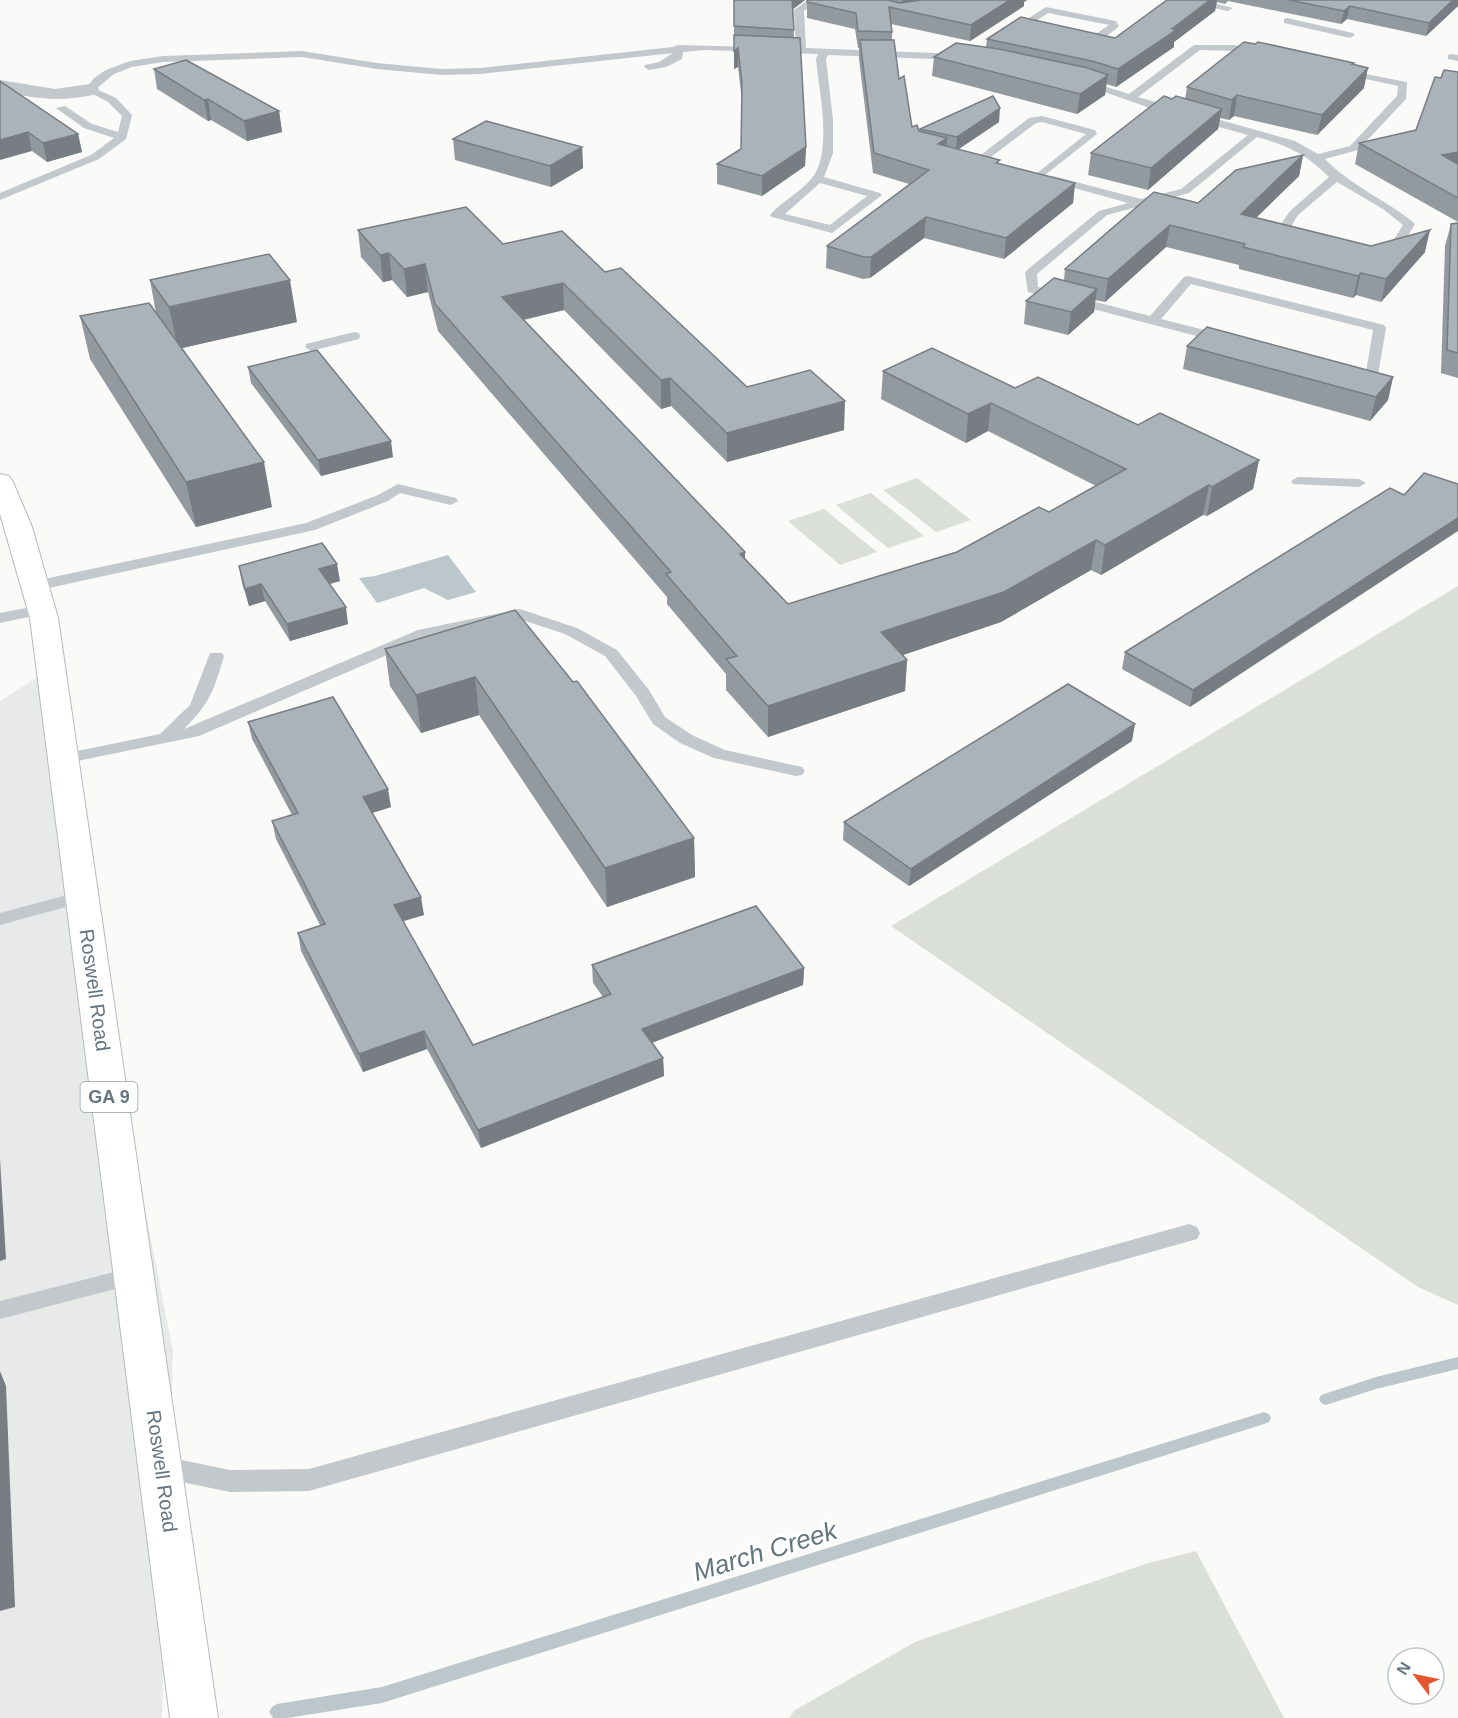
<svg xmlns="http://www.w3.org/2000/svg" width="1458" height="1718" font-family="Helvetica,sans-serif">
<style>
.built{fill:#e8e9e9}
.green{fill:#dadfd7}
.water{fill:#bbc7cb}
.lines{fill:none;stroke-linecap:round;stroke-linejoin:round}
.stream{fill:#bbc7cb;fill-rule:evenodd}
.primary-casing{stroke:#b5babe;stroke-width:2}
.lane{fill:#c3c8cc;fill-rule:evenodd}
.street{fill:#c3c8cc;fill-rule:evenodd}
.primary{fill:#fff;fill-rule:evenodd}
.wall{fill:#929a9f}
.shaded-wall{fill:#777d82}
.building{fill:#aab3b9;stroke:#777d82;stroke-width:1.5}
.labels{text-anchor:middle;dominant-baseline:central;stroke-width:6;stroke-linejoin:round;paint-order:stroke}
.shield{fill:#fff;stroke:#939fa8;stroke-width:1.5}
.shield-label{font-size:18px;font-weight:bold;fill:#657683}
.street-label{font-size:20px;fill:#657683;stroke:#fff}
.near-water-label{font-size:26px;font-style:italic;fill:#60757c;stroke:#fff}
</style>
<rect width="100%" height="100%" fill="#fafaf8"/>
<path class="built" d="M40,676L173,1351L162,1718H0V701Z"/>
<g class="green">
<path d="M917,478L971,520L936,532L883,490Z"/>
<path d="M871,493L924,536L888,548L836,505Z"/>
<path d="M824,509L877,552L840,565L788,521Z"/>
<path d="M1458,586V1305L1418,1287L891,926Z"/>
<path d="M1196,1551L1284,1718H789L795,1710L917,1641L1149,1563Z"/>
</g>
<path class="water" d="M448,555L476,592L448,600L424,588L377,603L359,578L375,576Z"/>
<g class="lines">
<g class="stream">
<path d="M1458,1357V1369L1376,1389L1326,1405L1321,1403L1319,1399L1321,1395L1376,1377Z"/>
<path d="M1264,1412L1269,1414L1271,1418L1269,1422L1264,1424L382,1703L287,1718H273L269,1712L272,1707L277,1704L382,1687Z"/>
</g>
<g class="primary-casing">
<path id="primary" d="M0,474L9,476L13,482L32,527L58,618L218,1718H170L30,618L0,514Z"/>
</g>
<g class="lane">
<path d="M808,0H819L804,11L806,48L960,54L965,57L960,60L828,55L826,59L833,120V153L824,177L880,193L882,195L832,233L772,217L770,215C782,201 801,192 812,178C833,152 819,91 816,59L818,54L706,50L683,52L682,59L666,67L649,70L644,67L645,65L659,62L673,53L480,74L441,75L377,69L302,57L163,62L132,67L114,74L96,89L116,98L132,115L126,139L99,159L0,200V193L91,155L114,138L84,128L56,108L65,106L92,124L118,132L122,116L108,102L85,90L94,78L106,70L130,61L163,56L302,51L377,63L441,69L480,68L673,47L678,45L796,48L794,10ZM820,183L867,196L830,225L785,214Z"/>
<path d="M1188,0H1201L1233,8L1228,11L1189,3Z"/>
<path d="M1046,7L1116,21L1119,26C1108,37 1090,48 1075,38L1077,36H1093L1109,25L1048,13L1014,35L1006,33Z"/>
<path d="M1287,18L1353,33L1355,35L1350,38L1284,23V19Z"/>
<path d="M1194,45H1234L1263,53L1258,56L1234,51L1200,50L1138,97L1295,141L1318,154L1350,146L1397,96L1398,86L1339,73V69L1407,82L1406,99L1358,150L1325,159C1350,185 1384,199 1413,222L1415,224L1403,244L1388,258H1380V252L1394,239L1403,225L1383,209L1337,182L1298,215L1289,230L1301,234V240C1294,241 1281,237 1276,231L1290,211L1329,177C1306,154 1289,146 1257,137L1189,193L1107,215L1037,274L1038,287L1150,316L1184,277L1188,276L1384,325L1386,328L1377,381C1368,383 1353,379 1347,373L1354,369L1366,372L1373,330L1191,284L1161,319L1228,336L1229,339L1228,342L1223,343L1028,292L1025,273L1027,270L1099,211L1128,203L1049,181V177L1053,176L1141,199L1181,189L1248,135L1147,107L1079,83L1084,80L1129,94Z"/>
<path d="M1452,54L1458,55V61L1448,59V55Z"/>
<path d="M1042,116L1095,130L1097,134L1040,179L1034,176L1036,174L1086,134L1042,122L1036,123L983,163H975L973,161L1029,118Z"/>
<path d="M354,332L359,333L360,336L359,339L311,351L305,347L306,344Z"/>
<path d="M1298,477L1359,479L1366,483L1359,487L1293,484L1291,481Z"/>
<path d="M398,484L456,498L458,501L451,505L400,493L388,501L315,530L35,591L27,586L35,581L306,523L378,495Z"/>
<path d="M42,605L50,610L47,613L0,623V613Z"/>
<path d="M520,609L577,628L617,650L649,690L665,717L692,735L725,750L802,767L805,771L802,775L796,776L714,758L680,743L653,724L636,696L605,656L565,634L519,619L429,637L199,736L63,764L57,763L54,759L57,755L63,754L160,734L190,705L210,653H222L224,656C214,690 210,703 184,729L418,630Z"/>
<path d="M82,891L88,893L91,897L88,901L0,925V913Z"/>
<path d="M1189,1224L1197,1227L1200,1233L1197,1239L309,1491L230,1492L162,1478L153,1475L150,1467L153,1459L162,1456L230,1470L309,1469Z"/>
<path d="M134,1267L142,1270L145,1276L142,1282L0,1319V1301Z"/>
</g>
<path class="street" d="M0,80L55,89L90,84L97,86L99,90L97,94C60,103 36,98 0,92Z"/>
<use href="#primary" class="primary"/>
</g>
<g class="wall">
<path d="M734,0H805L793,9L794,38L806,147L805,166L762,196L717,184V164L741,149L742,101L738,67L734,69Z"/>
<path d="M807,0H1027L1024,2V6L970,41L891,24L892,32V40L899,79L912,127L920,131V129L999,122L958,149L999,163L1075,183L1073,203L1004,259L924,238L870,278L863,279L826,268L827,246L909,184L873,173L859,59V48H858L855,29L807,18Z"/>
<path d="M1167,0H1458V6L1426,36L1347,19L1341,24L1228,1L1225,4L1217,2L1215,11L1174,42V47L1116,87L1106,84L1105,95L1077,114L932,76L934,57L986,48L987,39L1115,38Z"/>
<path d="M1354,65L1364,88L1317,135L1234,116L1229,120L1220,118L1218,129L1148,190L1088,175L1091,153L1172,99H1185L1187,87Z"/>
<path d="M154,69L279,111L282,132L247,141L211,120L208,121L157,89Z"/>
<path d="M1458,72V222L1355,164L1359,143L1416,130Z"/>
<path d="M0,81L78,134L82,152L47,162L32,151Z"/>
<path d="M453,139L582,147L583,168L551,187L455,160Z"/>
<path d="M1303,155L1299,176L1256,218L1371,246L1425,252L1381,302L1356,295L1353,298L1239,269V265L1166,247L1105,302L1095,300L1094,312L1068,335L1024,324L1026,301L1064,280L1065,269L1198,203Z"/>
<path d="M1458,223V378L1441,373L1445,246L1451,224Z"/>
<path d="M358,230L503,244L605,272L747,387L844,430L727,462L671,406L661,409L564,310L524,320L788,604L957,552L1049,512L1096,486L988,431L966,443L881,399L883,371L1015,388L1259,460L1253,489L1207,516L1203,515L1101,575L1091,570L1001,622L903,655L907,660L905,691L768,737L726,690V674L667,604V597L438,331L428,292L407,297L392,280L383,282L361,257Z"/>
<path d="M150,280L297,322L182,348L272,507L196,527L90,359L80,316L156,313Z"/>
<path d="M1187,346L1393,377L1388,400L1370,421L1183,369Z"/>
<path d="M248,367L393,457L321,476L251,383Z"/>
<path d="M1404,495L1190,707L1122,669L1125,652Z"/>
<path d="M239,566L340,581L330,584L348,624L290,641L265,601L249,606L242,583Z"/>
<path d="M385,649L573,682L694,838L695,877L607,907L479,715L421,733L390,686Z"/>
<path d="M248,722L391,807L372,813L424,915L403,921L473,1045L603,997L593,983L592,965L804,968L803,985L652,1043L663,1058L664,1076L481,1148L427,1049L363,1072L301,951L298,933L320,925L276,839L272,821L292,815L252,739Z"/>
<path d="M1132,741L909,886L843,840L844,822Z"/>
</g>
<g class="shaded-wall">
<path d="M792,0H805L792,10Z"/>
<path d="M902,0H921L902,8Z"/>
<path d="M1010,0H1027L1024,2V6L970,41L971,25Z"/>
<path d="M1210,0H1217L1215,11L1174,42V47L1116,87L1118,69Z"/>
<path d="M1453,0H1458V6L1426,36L1429,23Z"/>
<path d="M1350,6L1347,19L1341,24L1344,11Z"/>
<path d="M738,48V67L734,69V51Z"/>
<path d="M1368,68L1364,88L1317,135L1322,115Z"/>
<path d="M1108,75L1105,95L1077,114L1080,94Z"/>
<path d="M1237,95L1234,116L1229,120L1232,100Z"/>
<path d="M208,99L211,120L208,121L204,100Z"/>
<path d="M1000,108L999,122L956,151L957,137Z"/>
<path d="M1222,109L1218,129L1148,190L1151,168Z"/>
<path d="M279,111L282,132L247,141L244,121Z"/>
<path d="M28,132L32,151L0,160V140Z"/>
<path d="M78,134L82,152L47,162L43,143Z"/>
<path d="M947,138L945,158L938,144Z"/>
<path d="M582,147L583,168L551,187L550,166Z"/>
<path d="M806,147L805,166L762,196V176Z"/>
<path d="M1458,152V168L1442,155Z"/>
<path d="M1303,155L1299,176L1237,236L1241,214Z"/>
<path d="M1075,183L1073,203L1004,259L1006,238Z"/>
<path d="M926,217L924,238L870,278L871,257Z"/>
<path d="M1170,225L1166,247L1105,302L1108,279Z"/>
<path d="M1430,230L1425,252L1381,302L1386,279Z"/>
<path d="M389,253L392,280L383,282L380,255Z"/>
<path d="M425,264L428,292L407,297L404,269Z"/>
<path d="M1361,273L1356,295L1353,298L1358,276Z"/>
<path d="M290,280L297,322L178,349L169,307Z"/>
<path d="M563,283L564,310L504,324L502,297Z"/>
<path d="M1097,289L1094,312L1068,335L1071,312Z"/>
<path d="M1393,377L1388,400L1370,421L1376,397Z"/>
<path d="M670,378L671,406L661,409V380Z"/>
<path d="M845,401L844,430L727,462V433Z"/>
<path d="M991,403L988,431L966,443L968,414Z"/>
<path d="M391,441L393,457L321,476L318,460Z"/>
<path d="M1259,460L1253,489L1207,516L1212,487Z"/>
<path d="M264,462L272,507L196,527L186,482Z"/>
<path d="M1209,485L1203,515L1101,575L1105,545Z"/>
<path d="M1458,518V531L1190,707L1193,690Z"/>
<path d="M1096,540L1091,570L1001,622L879,663L881,632Z"/>
<path d="M745,552V582L740,554Z"/>
<path d="M337,564L340,581L322,586L319,569Z"/>
<path d="M261,584L265,601L249,606L245,589Z"/>
<path d="M346,607L348,624L290,641L287,624Z"/>
<path d="M907,660L905,691L768,737V706Z"/>
<path d="M475,677L479,715L421,733L416,695Z"/>
<path d="M1135,724L1132,741L909,886L911,869Z"/>
<path d="M388,789L391,807L365,815L363,797Z"/>
<path d="M694,838L695,877L607,907L605,868Z"/>
<path d="M421,897L424,915L397,923L394,905Z"/>
<path d="M804,968L803,985L643,1046L642,1029Z"/>
<path d="M424,1031L427,1049L363,1072L359,1054Z"/>
<path d="M663,1058L664,1076L481,1148L478,1130Z"/>
<path d="M0,1159L6,1259L0,1261Z"/>
<path d="M0,1371L6,1386L15,1607L0,1611Z"/>
</g>
<g class="building">
<path d="M734,0H792L794,30L734,26Z"/>
<path d="M807,0H887L900,3L921,0H1010L971,25L889,7L892,32L858,31L856,13L807,2Z"/>
<path d="M1167,0H1210L1172,29L1176,30L1118,69L1092,61L987,39L1021,17L1115,38Z"/>
<path d="M1289,0H1453L1429,23L1350,6L1344,11Z"/>
<path d="M734,35L800,38L806,147L762,176L717,164L741,149L742,84L738,48L734,51Z"/>
<path d="M860,40H894L899,79L904,76L912,127L917,125L919,131L947,138L938,144L1000,160L996,163L1075,183L1006,238L926,217L871,257H864L827,246L929,170L874,153Z"/>
<path d="M1244,42L1255,44L1258,42L1354,63L1352,64L1368,68L1322,115L1237,95L1232,100L1187,87Z"/>
<path d="M956,43L999,49L1088,68L1108,75L1080,94L934,57Z"/>
<path d="M186,60L279,111L244,121L208,99L204,100L154,69Z"/>
<path d="M1444,70L1458,72V152L1442,155L1458,164V198L1359,143L1416,130L1435,77L1441,78Z"/>
<path d="M0,81L78,134L43,143L28,132L0,140Z"/>
<path d="M993,96L1000,108L957,137L920,129Z"/>
<path d="M1164,96L1172,99L1176,96L1222,109L1151,168L1091,153Z"/>
<path d="M486,121L582,147L550,166L453,139Z"/>
<path d="M1303,155L1241,214L1371,246L1430,230L1386,279L1361,273L1358,276L1243,247L1245,244L1170,225L1108,279L1065,269L1154,192L1198,203L1236,170Z"/>
<path d="M466,207L503,244L562,231L605,272L621,268L747,387L810,370L845,401L727,433L670,378L661,380L563,283L502,297L745,552L740,554L788,604L957,552L1039,507L1049,512L1126,469L991,403L968,414L883,371L932,348L1015,388L1038,377L1138,425L1160,413L1259,460L1212,487L1209,485L1105,545L1096,540L1004,592L881,632L907,660L768,706L726,659L737,656L666,574L671,572L435,304L425,264L404,269L389,253L380,255L358,230Z"/>
<path d="M1458,223V353L1447,350L1451,224Z"/>
<path d="M269,254L290,280L169,307L150,280Z"/>
<path d="M1054,278L1097,289L1071,312L1026,301Z"/>
<path d="M149,303L264,462L186,482L80,316Z"/>
<path d="M1207,327L1393,377L1376,397L1187,346Z"/>
<path d="M317,350L391,441L318,460L248,367Z"/>
<path d="M1424,473L1458,484V518L1193,690L1125,652L1390,488L1404,495Z"/>
<path d="M322,543L337,564L319,569L346,607L287,624L261,584L245,589L239,566Z"/>
<path d="M515,610L573,682L577,681L694,838L605,868L475,677L416,695L385,649Z"/>
<path d="M1068,684L1135,724L911,869L844,822Z"/>
<path d="M333,697L388,789L363,797L421,897L394,905L473,1045L611,994L592,965L756,906L804,968L642,1029L663,1058L478,1130L424,1031L359,1054L298,933L325,924L272,821L298,813L248,722Z"/>
</g>
<g class="labels">
<rect class="shield" x="80.5" y="1082" width="57" height="30" rx="4.5"/>
<g class="shield-label">
<text x="109" y="1097">GA 9</text>
</g>
<g class="street-label">
<text transform="translate(95 990) rotate(82)">Roswell Road</text>
<text transform="translate(162 1471) rotate(82)">Roswell Road</text>
</g>
<g class="near-water-label">
<text transform="translate(765 1551) rotate(-17)">March Creek</text>
</g>
</g>
<g transform="translate(1416 1676) rotate(302)"><circle r="28" fill="#ffffff" stroke="#c1c8cd" stroke-width="1.5"/>
<path d="M0-4.5L10 22L0 15L-10 22Z" fill="#e4572e"/>
<text y="-9" font-size="16" font-weight="bold" text-anchor="middle" fill="#657683">N</text>
</g>
</svg>
